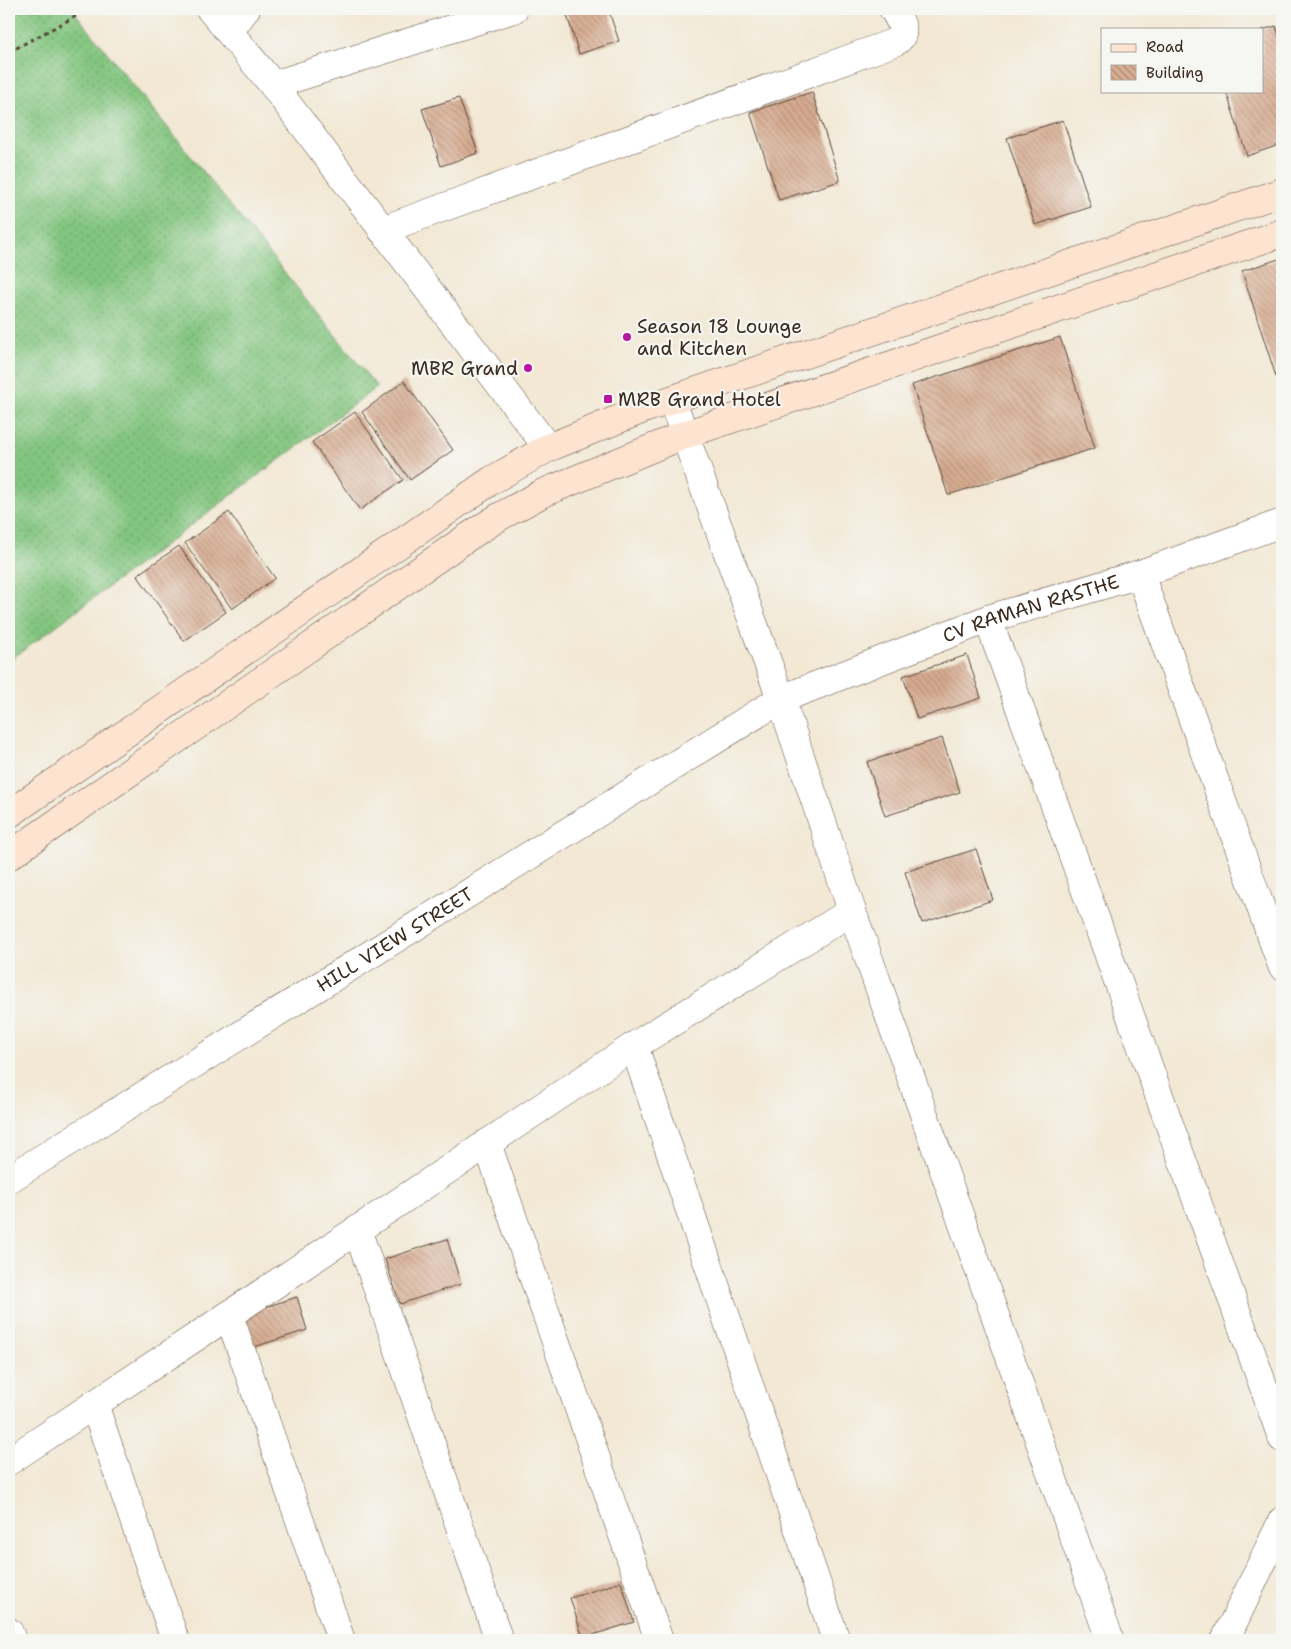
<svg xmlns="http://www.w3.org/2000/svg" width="1291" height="1649" font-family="'Shantell Sans',sans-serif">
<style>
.grass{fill:url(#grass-dots);stroke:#5e784e}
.building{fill:url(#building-back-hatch)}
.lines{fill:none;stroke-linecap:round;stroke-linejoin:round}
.minor-casing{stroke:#564639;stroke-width:29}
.secondary-casing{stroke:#564639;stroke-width:29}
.path{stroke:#564639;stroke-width:3;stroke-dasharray:4 4;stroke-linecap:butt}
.minor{stroke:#fff;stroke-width:28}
.secondary{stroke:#fde4d1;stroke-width:28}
.poi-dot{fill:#b5179e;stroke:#f6f6f2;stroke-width:2}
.labels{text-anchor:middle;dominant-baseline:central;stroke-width:4.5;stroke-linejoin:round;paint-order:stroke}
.poi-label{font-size:19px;fill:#3b2a1e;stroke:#f6f6f2;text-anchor:start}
.street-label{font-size:19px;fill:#3b2a1e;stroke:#f6f6f2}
</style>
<defs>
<pattern id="grass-dots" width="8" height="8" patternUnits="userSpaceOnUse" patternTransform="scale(1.25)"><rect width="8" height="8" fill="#82c57f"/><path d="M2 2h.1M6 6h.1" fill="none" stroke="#6ca067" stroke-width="1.8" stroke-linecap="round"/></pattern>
<pattern id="building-back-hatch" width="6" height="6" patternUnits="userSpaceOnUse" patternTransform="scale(1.25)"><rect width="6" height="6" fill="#d7ac91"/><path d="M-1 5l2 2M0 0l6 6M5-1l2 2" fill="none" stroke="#b08c76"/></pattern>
</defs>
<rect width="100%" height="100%" fill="#f6f6f2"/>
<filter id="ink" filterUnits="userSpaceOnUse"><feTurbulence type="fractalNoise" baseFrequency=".02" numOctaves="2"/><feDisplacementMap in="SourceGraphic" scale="10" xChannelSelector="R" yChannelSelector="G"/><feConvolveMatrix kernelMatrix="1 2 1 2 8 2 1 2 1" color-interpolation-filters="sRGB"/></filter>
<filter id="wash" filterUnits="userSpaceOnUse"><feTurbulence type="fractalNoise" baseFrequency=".0096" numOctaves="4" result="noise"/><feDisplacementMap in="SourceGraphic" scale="20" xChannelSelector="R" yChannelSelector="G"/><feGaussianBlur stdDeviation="1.12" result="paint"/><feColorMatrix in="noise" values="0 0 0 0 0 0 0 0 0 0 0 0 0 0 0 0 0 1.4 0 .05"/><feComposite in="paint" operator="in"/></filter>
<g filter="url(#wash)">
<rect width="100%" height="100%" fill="#f2e8d4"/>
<path class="grass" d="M9,9H72L377,387L9,661Z"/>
<g id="blocks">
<g class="building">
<path d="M565,9H608L619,41L579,54Z"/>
<path d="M1276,26L1282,46V144L1247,156L1226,91H1262V30Z"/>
<path d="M812,92L840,181L779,200L750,112Z"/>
<path d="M459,98L478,153L441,166L422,109Z"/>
<path d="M1063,120L1091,207L1035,225L1007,138Z"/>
<path d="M1282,258V378L1277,380L1242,271Z"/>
<path d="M1060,337L1095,448L948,495L912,385Z"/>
<path d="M404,381L453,450L410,480L362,412Z"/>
<path d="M355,412L403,480L360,510L312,442Z"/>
<path d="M229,512L275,578L232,609L185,543Z"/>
<path d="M179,546L226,612L184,641L137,575Z"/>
<path d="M967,655L981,698L917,719L903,676Z"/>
<path d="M942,738L960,792L885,816L867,762Z"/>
<path d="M976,849L993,900L922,923L905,872Z"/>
<path d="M447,1239L461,1284L400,1304L385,1259Z"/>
<path d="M297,1297L307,1330L251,1348L240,1315Z"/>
<path d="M621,1582L634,1622L583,1638L570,1598Z"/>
</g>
</g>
</g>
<g filter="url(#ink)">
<use href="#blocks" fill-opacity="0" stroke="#564639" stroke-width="1"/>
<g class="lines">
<g class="minor-casing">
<g id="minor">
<path d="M210,9L273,85L548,448"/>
<path d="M229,32L246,9"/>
<path d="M273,85L514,9"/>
<path d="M382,230L895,42C910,34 899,19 893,9"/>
<path d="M672,400L781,699L852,911L1110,1640"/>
<path d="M1140,574L1282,966"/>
<path d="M988,619L1282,1438"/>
<path d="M634,1046L836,1640"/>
<path d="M487,1143L659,1640"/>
<path id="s1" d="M9,1179L781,699L988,619L1140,574L1282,523"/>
<path d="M357,1229L499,1640"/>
<path d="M229,1315L341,1640"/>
<path d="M94,1404L175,1640"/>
<path d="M9,1461L634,1046L852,911"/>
<path d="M9,1632L12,1640"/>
<path d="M1225,1640L1282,1521"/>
</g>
</g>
<g class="secondary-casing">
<g id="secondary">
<path d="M9,814L492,480L548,448L641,410L1282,192"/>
<path d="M9,856L468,537L499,517L543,493L684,435L1282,233"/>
</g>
</g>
<path class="path" d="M9,52L89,9"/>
<use href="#minor" class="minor"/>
<use href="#secondary" class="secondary"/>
</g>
</g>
<g class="poi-dot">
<circle cx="627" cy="337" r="5"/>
<circle cx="528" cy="368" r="5"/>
<rect x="603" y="394" width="10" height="10" rx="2.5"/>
</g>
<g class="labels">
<g class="poi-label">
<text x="637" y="326">Season 18 Lounge<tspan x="637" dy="22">and Kitchen</tspan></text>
<text x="518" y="368" text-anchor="end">MBR Grand</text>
<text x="618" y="399">MRB Grand Hotel</text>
</g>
<g class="street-label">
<text stroke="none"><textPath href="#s1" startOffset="1175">CV RAMAN RASTHE</textPath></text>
<text stroke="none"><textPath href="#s1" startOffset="454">HILL VIEW STREET</textPath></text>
</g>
</g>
<rect width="1291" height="1649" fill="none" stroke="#f6f6f2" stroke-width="30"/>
<rect x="1101" y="28" width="162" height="65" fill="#f6f6f2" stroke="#aba49d"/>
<rect x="1111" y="44" width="25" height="8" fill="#fde4d1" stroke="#aba49d"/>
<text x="1146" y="52" font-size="15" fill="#3b2a1e">Road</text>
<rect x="1111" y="65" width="25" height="15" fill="url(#building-back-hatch)" stroke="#aba49d"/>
<text x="1146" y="78" font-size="15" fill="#3b2a1e">Building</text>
</svg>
